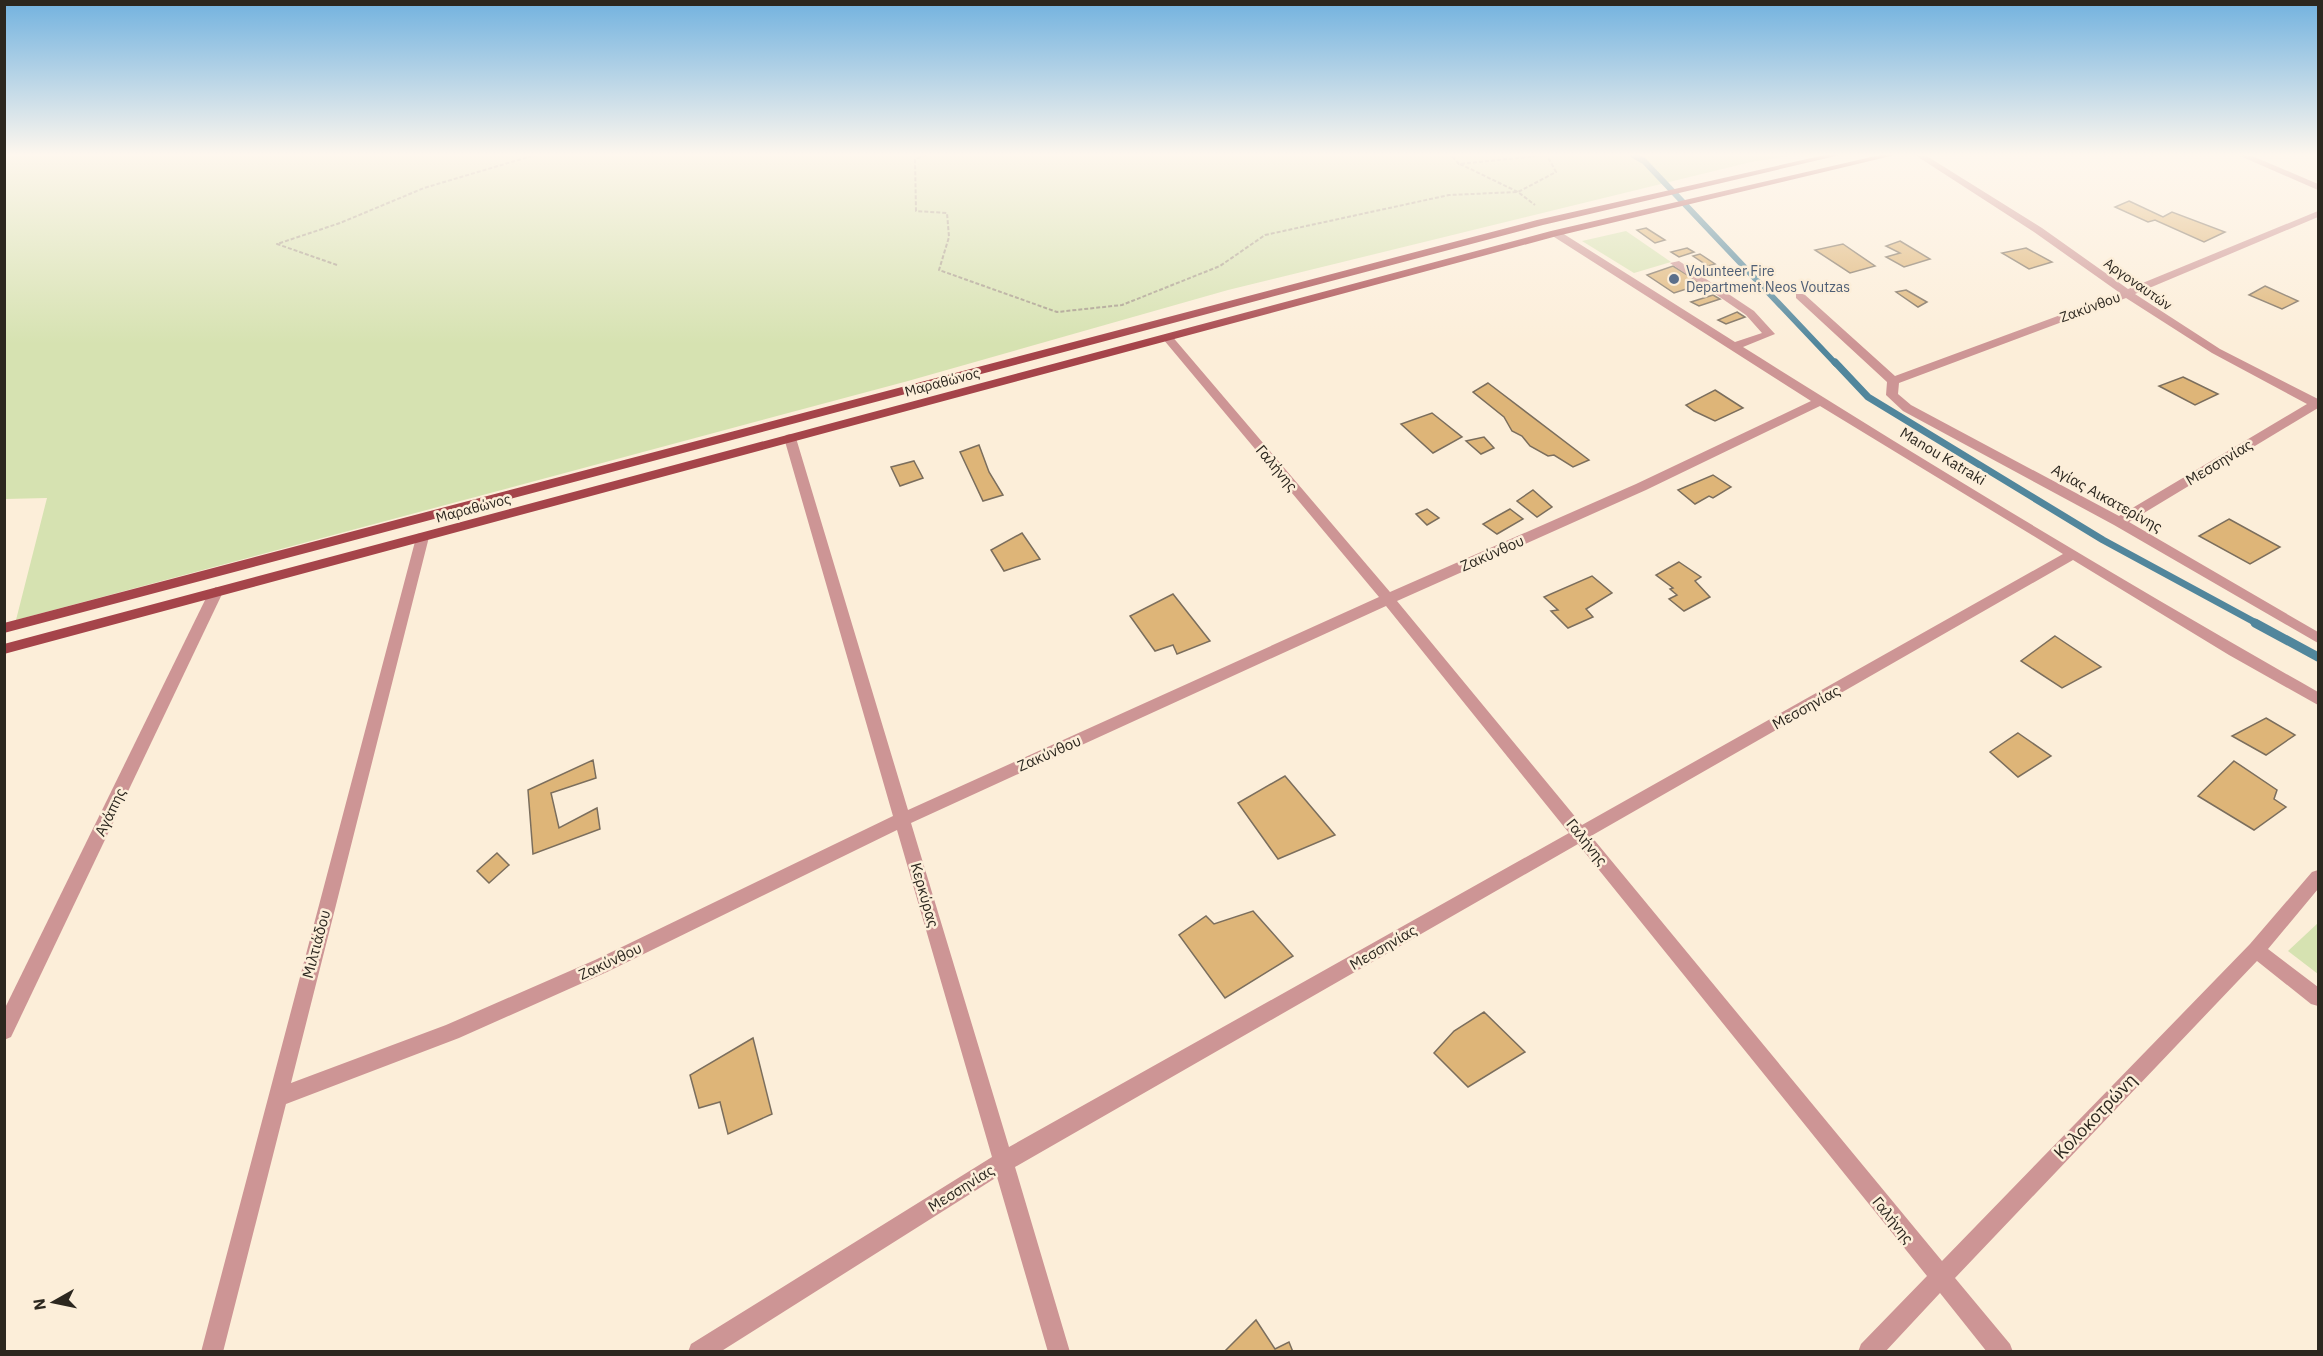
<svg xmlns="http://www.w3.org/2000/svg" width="2323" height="1356" font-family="'IBM Plex Sans',sans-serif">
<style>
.green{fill:#d6e2b1}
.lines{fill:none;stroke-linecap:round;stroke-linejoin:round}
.stream-far2{stroke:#51869c;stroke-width:6}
.stream-far1{stroke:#51869c;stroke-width:7}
.stream{stroke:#51869c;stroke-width:9}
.building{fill:#deb578;stroke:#7b6e5d;stroke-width:1.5}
.path{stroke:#a99f8f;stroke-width:2;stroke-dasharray:4 2;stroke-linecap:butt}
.minor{fill:#cd9595;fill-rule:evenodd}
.major{fill:#a5444a;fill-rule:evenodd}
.service-dot{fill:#5c6f8a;stroke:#fceed9;stroke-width:2}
.labels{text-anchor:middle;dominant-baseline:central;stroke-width:5;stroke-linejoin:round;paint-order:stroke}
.far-service-label{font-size:14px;fill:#4e5e75;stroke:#fceed9;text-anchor:start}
.far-street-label{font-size:14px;fill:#2c271f;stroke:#fceed9}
.street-label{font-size:15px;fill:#2c271f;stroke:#fceed9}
.near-street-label{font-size:18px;fill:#2c271f;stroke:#fceed9}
</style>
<rect width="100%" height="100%" fill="#fceed9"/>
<g class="green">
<path d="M4,155H1795L1751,162L1228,290L908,381L16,620L47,498L5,499Z"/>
<path d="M1626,231L1671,262L1634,273L1582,241Z"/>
<path d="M2318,923V974L2288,951Z"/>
</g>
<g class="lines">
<path class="stream-far2" d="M1633,155L1644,161L1836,364"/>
<path class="stream-far1" d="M1835,362L1868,397L2103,540L2258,624"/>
<path class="stream" d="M2255,623L2318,657"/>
</g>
<g class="building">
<path d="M2129,201L2163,217L2172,212L2225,232L2204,242L2155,220L2148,222L2115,207Z"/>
<path d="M1646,228L1665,240L1655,243L1637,230Z"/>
<path d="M1900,241L1930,259L1904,267L1886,257L1900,253L1886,246Z"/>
<path d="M1843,244L1875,266L1850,273L1815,250Z"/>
<path d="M1687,248L1694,252L1679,257L1671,252Z"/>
<path d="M2026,248L2052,262L2029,269L2002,253Z"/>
<path d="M1700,254L1715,264L1708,266L1693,256Z"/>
<path d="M1673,266L1702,284L1674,293L1647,275Z"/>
<path d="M2265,286L2298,301L2282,309L2249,295Z"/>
<path d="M1906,290L1927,302L1918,307L1896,292Z"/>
<path d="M1713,295L1720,299L1699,306L1691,302Z"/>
<path d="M1737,312L1745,317L1726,324L1718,320Z"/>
<path d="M2183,377L2218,394L2195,405L2159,386Z"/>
<path d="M1488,383L1589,460L1573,467L1554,455L1548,456L1530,446L1522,436L1512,431L1504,417L1473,392Z"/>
<path d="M1715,390L1743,408L1715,421L1694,411L1686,405Z"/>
<path d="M1432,413L1462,437L1433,453L1401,424Z"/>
<path d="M1484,437L1494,448L1481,454L1466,441Z"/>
<path d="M979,445L989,472L1003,495L983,501L960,452Z"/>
<path d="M914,461L923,478L900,486L891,467Z"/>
<path d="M1713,475L1731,487L1713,498L1709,496L1695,504L1678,490Z"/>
<path d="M1533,490L1552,507L1537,517L1517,501Z"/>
<path d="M1427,509L1439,518L1427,525L1416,514Z"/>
<path d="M1510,509L1523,519L1497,534L1483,524Z"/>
<path d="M2229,519L2280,547L2250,564L2199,536Z"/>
<path d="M1022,533L1040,559L1004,571L991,550Z"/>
<path d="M1679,562L1701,577L1695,581L1710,597L1684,611L1669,599L1677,595L1670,589L1673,588L1656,575Z"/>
<path d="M1592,576L1612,593L1586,609L1593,617L1568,628L1551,611L1558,610L1544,597Z"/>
<path d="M1173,594L1210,641L1177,654L1173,645L1155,651L1130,616Z"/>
<path d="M2055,636L2101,667L2062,688L2021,661Z"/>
<path d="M2266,718L2295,735L2266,755L2232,736Z"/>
<path d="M2018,733L2051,756L2018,777L1990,752Z"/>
<path d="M593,760L596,778L551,793L559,828L597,808L600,829L533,854L528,790Z"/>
<path d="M2234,761L2277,790L2274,799L2286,807L2254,830L2198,796Z"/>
<path d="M1285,776L1335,835L1278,859L1238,803Z"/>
<path d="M497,853L509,865L489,883L477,871Z"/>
<path d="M1253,911L1293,956L1225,998L1179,935L1206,916L1214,924Z"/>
<path d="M1484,1012L1525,1052L1468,1087L1434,1053L1454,1031Z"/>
<path d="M753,1038L772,1114L728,1134L720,1102L699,1108L690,1075Z"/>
<path d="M1256,1320L1275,1349L1289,1342L1293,1352H1224Z"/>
</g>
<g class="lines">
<g class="path">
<path d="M926,155L915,159L916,211L947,213L949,237L939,270L1057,312L1122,305L1220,266L1265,235L1449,195L1518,192L1556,172L1547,155L1459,164L1451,155"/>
<path d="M1460,164L1518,192L1535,205"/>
<path d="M337,265L277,244L340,223L424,188L535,155"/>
</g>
<g class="minor">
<path d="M1915,155H1925L2042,228L2128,289L2318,211V217L2135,294L2220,349L2318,399V408L2129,522L2318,632V643L2114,525L1903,411L1886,395L1887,382L1796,298V294H1804L1895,376L2120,293L2034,232ZM2126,298L2212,353L2307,404L2119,516L1911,405L1898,394L1899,383Z"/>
<path d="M2238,155H2250L2318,184V190Z"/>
<path d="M1551,231H1559L1735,342L1762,333L1746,315L1670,263L1679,261L1754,311L1775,334L1743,347C1932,466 2124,582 2318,692V705L2229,655L2073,560L1591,836L1942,1261L2250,944L2312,872L2318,870V889L2268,949L2318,987V1006L2311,1004L2257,961L1955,1278L2010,1344L2013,1352H1987L1940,1293L1885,1352H1858L1861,1344L1927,1276L1578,844L1015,1167L1070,1352H1048L997,1177L720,1352H688L691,1344L992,1157L897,830L607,972L459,1038L286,1104L223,1352H201L417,534L422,533L429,537L291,1083L446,1025L595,960L893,816L784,438L786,435L790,434L796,438L908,810L1379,597L1163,339V335H1171L1390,592L1636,484L1811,401L1551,235ZM1820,406L2063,554L1582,825L1397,601L1646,490ZM1386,606L1569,833L1009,1147L911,823Z"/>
<path d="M216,587L223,592L11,1037L4,1040V1010L209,592Z"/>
</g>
<g class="major">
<path d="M1825,155H1840L1543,225L4,633V623L1537,220Z"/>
<path d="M1880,155H1895L1557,236L4,654V644L1551,231Z"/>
</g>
</g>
<linearGradient id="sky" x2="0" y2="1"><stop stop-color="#72b2df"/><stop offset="0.45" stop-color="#fef7ee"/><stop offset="1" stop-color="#fef7ee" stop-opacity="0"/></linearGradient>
<rect width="2323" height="344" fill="url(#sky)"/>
<circle class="service-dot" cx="1674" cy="279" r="6"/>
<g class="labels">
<g class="far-service-label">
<text x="1686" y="271">Volunteer Fire<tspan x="1686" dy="16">Department Neos Voutzas</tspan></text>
</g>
<g class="far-street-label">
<text transform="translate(2138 284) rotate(35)">Αργοναυτών</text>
<text transform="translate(2090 307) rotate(-20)">Ζακύνθου</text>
<text transform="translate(942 382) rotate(-15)">Μαραθώνος</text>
<text transform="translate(473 508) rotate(-15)">Μαραθώνος</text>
</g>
<g class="street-label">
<text transform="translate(1943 456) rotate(31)">Manou Katraki</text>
<text transform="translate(2219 462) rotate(-31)">Μεσσηνίας</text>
<text transform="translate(1277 468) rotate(50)">Γαλήνης</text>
<text transform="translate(2107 498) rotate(29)">Αγίας Αικατερίνης</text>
<text transform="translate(1492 553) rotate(-24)">Ζακύνθου</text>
<text transform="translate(1806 707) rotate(-29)">Μεσσηνίας</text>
<text transform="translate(1049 753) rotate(-24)">Ζακύνθου</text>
<text transform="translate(110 812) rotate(-64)">Αγάπης</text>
<text transform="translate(1587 842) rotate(51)">Γαλήνης</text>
<text transform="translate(925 895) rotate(74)">Κερκύρας</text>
<text transform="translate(316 944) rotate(-75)">Μιλτιάδου</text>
<text transform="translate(1383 947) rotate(-30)">Μεσσηνίας</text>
<text transform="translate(610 961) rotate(-25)">Ζακύνθου</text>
<text transform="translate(961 1188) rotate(-32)">Μεσσηνίας</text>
<text transform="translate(1893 1220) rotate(51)">Γαλήνης</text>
</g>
<g class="near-street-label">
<text transform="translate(2095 1116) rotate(-46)">Κολοκοτρώνη</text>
</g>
</g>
<rect width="2323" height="1356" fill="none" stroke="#2c271f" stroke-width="12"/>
<g transform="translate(54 1302) rotate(261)" stroke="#fceed9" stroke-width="4.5" paint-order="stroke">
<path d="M0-4.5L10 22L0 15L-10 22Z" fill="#2c271f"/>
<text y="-9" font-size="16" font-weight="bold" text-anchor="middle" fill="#2c271f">N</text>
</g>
</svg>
